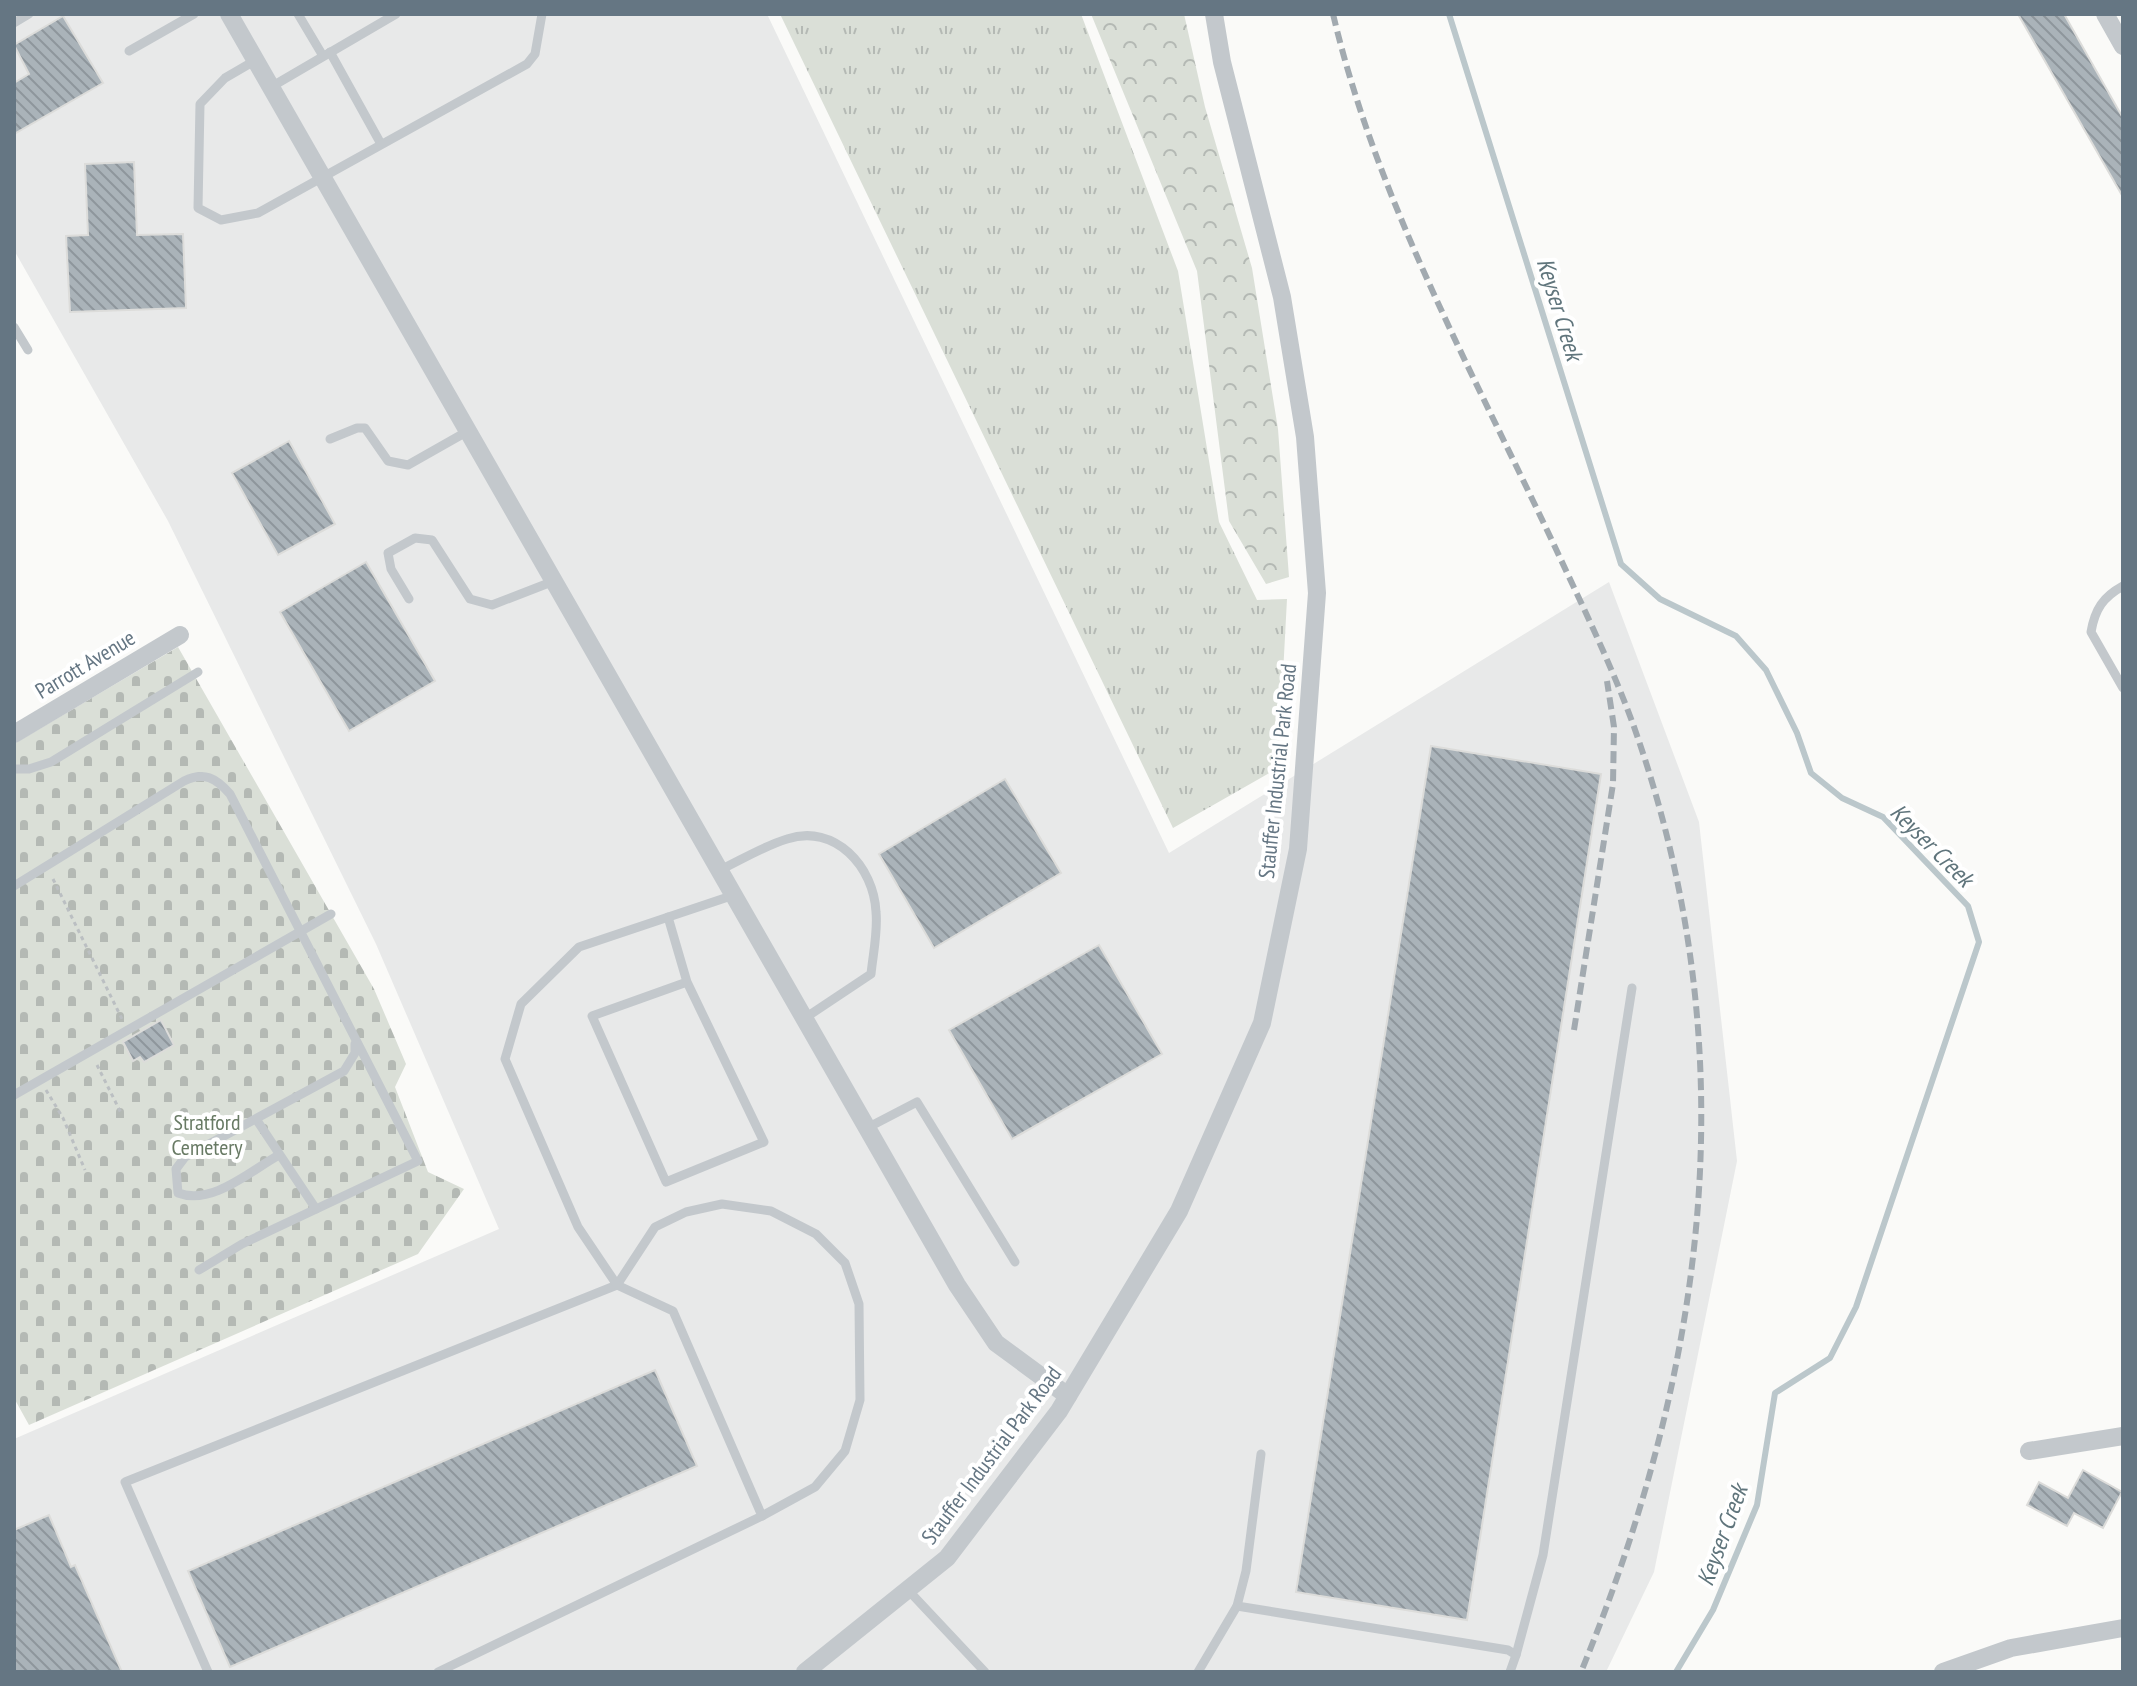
<svg xmlns="http://www.w3.org/2000/svg" width="2137" height="1686" font-family="'PT Sans Narrow',sans-serif">
<style>
.built{fill:#e8e9e9}
.grass{fill:url(#grass-tufts)}
.forest{fill:url(#forest-crowns)}
.cemetery{fill:url(#cemetery-stones)}
.lines{fill:none;stroke-linecap:round;stroke-linejoin:round}
.stream{stroke:#bbc7cb;stroke-width:6}
.building{fill:url(#building-back-hatch);stroke:#dcdcda;stroke-width:2}
.path{stroke:#bbbfc2;stroke-width:3;stroke-dasharray:4 4;stroke-linecap:butt}
.lane{stroke:#c3c8cc;stroke-width:9}
.street{stroke:#c3c8cc;stroke-width:18}
.rail{stroke:#a2aab0;stroke-width:6;stroke-dasharray:12 6;stroke-linecap:butt}
.labels{text-anchor:middle;dominant-baseline:central;stroke-width:8;stroke-linejoin:round;paint-order:stroke}
.street-label{font-size:22px;fill:#657683;stroke:#fff}
.park-label{font-size:22px;fill:#687a64;stroke:#fff}
.water-label{font-size:24px;font-style:italic;fill:#60757c;stroke:#fff}
</style>
<defs>
<pattern id="grass-tufts" width="24" height="20" patternUnits="userSpaceOnUse" patternTransform="scale(2)"><rect width="24" height="20" fill="#dadfd7"/><path d="M3 7l-1-3M5 7V3M7 7l1-3M15 17l-1-3M17 17v-4M19 17l1-3" fill="none" stroke="#b4b9b4"/></pattern>
<pattern id="forest-crowns" width="20" height="18" patternUnits="userSpaceOnUse" patternTransform="scale(2)"><rect width="20" height="18" fill="#dadfd7"/><path d="M2 6a3 3 0 1 1 6 0M12 15a3 3 0 1 1 6 0" fill="none" stroke="#b4b9b4"/></pattern>
<pattern id="cemetery-stones" width="16" height="16" patternUnits="userSpaceOnUse" patternTransform="scale(2)"><rect width="16" height="16" fill="#dadfd7"/><path d="M2 7V4a2 2 0 0 1 4 0v3zM10 15v-3a2 2 0 0 1 4 0v3z" fill="#b4b9b4"/></pattern>
<pattern id="building-back-hatch" width="6" height="6" patternUnits="userSpaceOnUse" patternTransform="scale(2)"><rect width="6" height="6" fill="#aab3b9"/><path d="M-1 5l2 2M0 0l6 6M5-1l2 2" fill="none" stroke="#8e969c"/></pattern>
</defs>
<rect width="100%" height="100%" fill="#fafaf8"/>
<path class="built" d="M14,14H767L1169,853L1609,582L1699,822L1737,1161L1654,1572L1606,1672H14V1439L499,1229L376,944L168,521L14,250Z"/>
<path class="grass" d="M780,14H1081L1178,271L1219,522L1257,600L1287,599L1278,768L1173,828Z"/>
<path class="forest" d="M1091,14H1184L1205,107L1252,268L1278,429L1289,577L1266,584L1229,521L1197,271Z"/>
<path class="cemetery" d="M178,647L374,989L406,1064L395,1087L428,1172L464,1189L418,1254L29,1425L14,1398V744Z"/>
<g class="lines">
<path class="stream" d="M1449,14L1621,564L1660,599L1736,636L1766,670L1797,733L1811,773L1842,798L1883,817L1968,906L1979,942L1856,1307L1830,1358L1775,1393L1757,1505L1713,1610L1676,1672"/>
</g>
<g class="building">
<path d="M2018,14H2064L2123,118V197Z"/>
<path d="M63,16L103,83L14,134V83L29,74L14,45Z"/>
<path d="M134,162L137,235L183,234L186,308L70,312L66,236L88,235L85,164Z"/>
<path d="M289,441L335,524L278,555L232,473Z"/>
<path d="M366,562L435,681L349,731L280,612Z"/>
<path d="M1431,746L1601,774L1467,1620L1296,1592Z"/>
<path d="M1005,779L1061,873L934,948L879,854Z"/>
<path d="M1099,945L1162,1054L1012,1139L949,1030Z"/>
<path d="M161,1020L174,1045L144,1062L140,1057L133,1061L123,1042Z"/>
<path d="M655,1370L697,1466L230,1667L188,1571Z"/>
<path d="M2083,1470L2122,1492L2103,1528L2074,1513L2067,1526L2027,1505L2039,1482L2068,1498Z"/>
<path d="M49,1515L71,1567L75,1565L122,1672H14V1530Z"/>
</g>
<g class="lines">
<g class="path">
<path d="M53,879L122,1019"/>
<path d="M97,1065L122,1115"/>
<path d="M46,1090L63,1118L85,1170"/>
</g>
<g class="lane">
<path d="M298,14L323,56"/>
<path d="M14,23L29,14"/>
<path d="M129,51L194,14"/>
<path d="M330,52L381,144"/>
<path d="M256,60L225,78L200,104L198,208L221,220L258,213L527,64L535,54L542,14"/>
<path d="M271,87L396,14"/>
<path d="M14,327L28,350"/>
<path d="M330,439L357,428H365L388,461L408,465L468,431"/>
<path d="M2123,586C2103,597 2095,609 2091,632L2123,688"/>
<path d="M409,599L391,569L388,553L415,538L432,540L470,599L492,605L554,581"/>
<path d="M14,769H29L51,762L198,672"/>
<path d="M720,870C741,860 764,846 787,839C835,823 874,867 876,912C878,932 873,954 871,974L805,1018"/>
<path d="M14,886L184,781C204,771 216,778 230,794L418,1161L242,1244L199,1270"/>
<path d="M668,917L687,982L764,1142L666,1182L592,1016L687,982"/>
<path d="M14,1095L331,914"/>
<path d="M256,1119L316,1209"/>
<path d="M867,1128L917,1102L1015,1262"/>
<path d="M279,1155C250,1171 212,1206 178,1193L176,1169L185,1157L344,1071L355,1053V1044"/>
<path d="M908,1590L985,1672"/>
<path d="M1237,1606L1508,1650L1516,1655L1510,1672"/>
<path d="M1516,1655L1543,1555L1632,988"/>
<path d="M208,1672L125,1482L617,1285L655,1227L686,1212L722,1204L771,1211L816,1234L845,1263L859,1304L860,1400L845,1451L815,1487L762,1516"/>
<path d="M438,1672L762,1516L673,1311L617,1285L578,1227L505,1059L521,1004L579,947L734,895"/>
<path d="M1198,1672L1237,1606L1246,1571L1261,1454"/>
</g>
<g class="street">
<path d="M229,14L957,1285L996,1343L1068,1396"/>
<path d="M2105,14L2123,46"/>
<path d="M14,734L180,635"/>
<path d="M2029,1451L2123,1436"/>
<path d="M805,1672L947,1558L1059,1411L1179,1211L1262,1023L1298,849L1317,593L1305,437L1282,297L1222,62L1214,14"/>
<path d="M1943,1672L2011,1648L2123,1628"/>
</g>
<g class="rail">
<path d="M1333,14C1377,201 1474,374 1555,547C1582,605 1611,664 1633,724C1748,1047 1709,1361 1581,1672"/>
<path d="M1574,1030L1613,784L1614,727L1607,681"/>
</g>
</g>
<g class="labels">
<g class="street-label">
<text transform="translate(85 664) rotate(-31)">Parrott Avenue</text>
<text transform="translate(1277 771) rotate(-84)">Stauffer Industrial Park Road</text>
<text transform="translate(991 1455) rotate(-53)">Stauffer Industrial Park Road</text>
</g>
<g class="park-label">
<text x="207" y="1122">Stratford<tspan x="207" dy="25">Cemetery</tspan></text>
</g>
<g class="water-label">
<text transform="translate(1560 309) rotate(73)">Keyser Creek</text>
<text transform="translate(1932 845) rotate(45)">Keyser Creek</text>
<text transform="translate(1722 1535) rotate(-70)">Keyser Creek</text>
</g>
</g>
<rect width="2137" height="1686" fill="none" stroke="#657683" stroke-width="32"/>
</svg>
